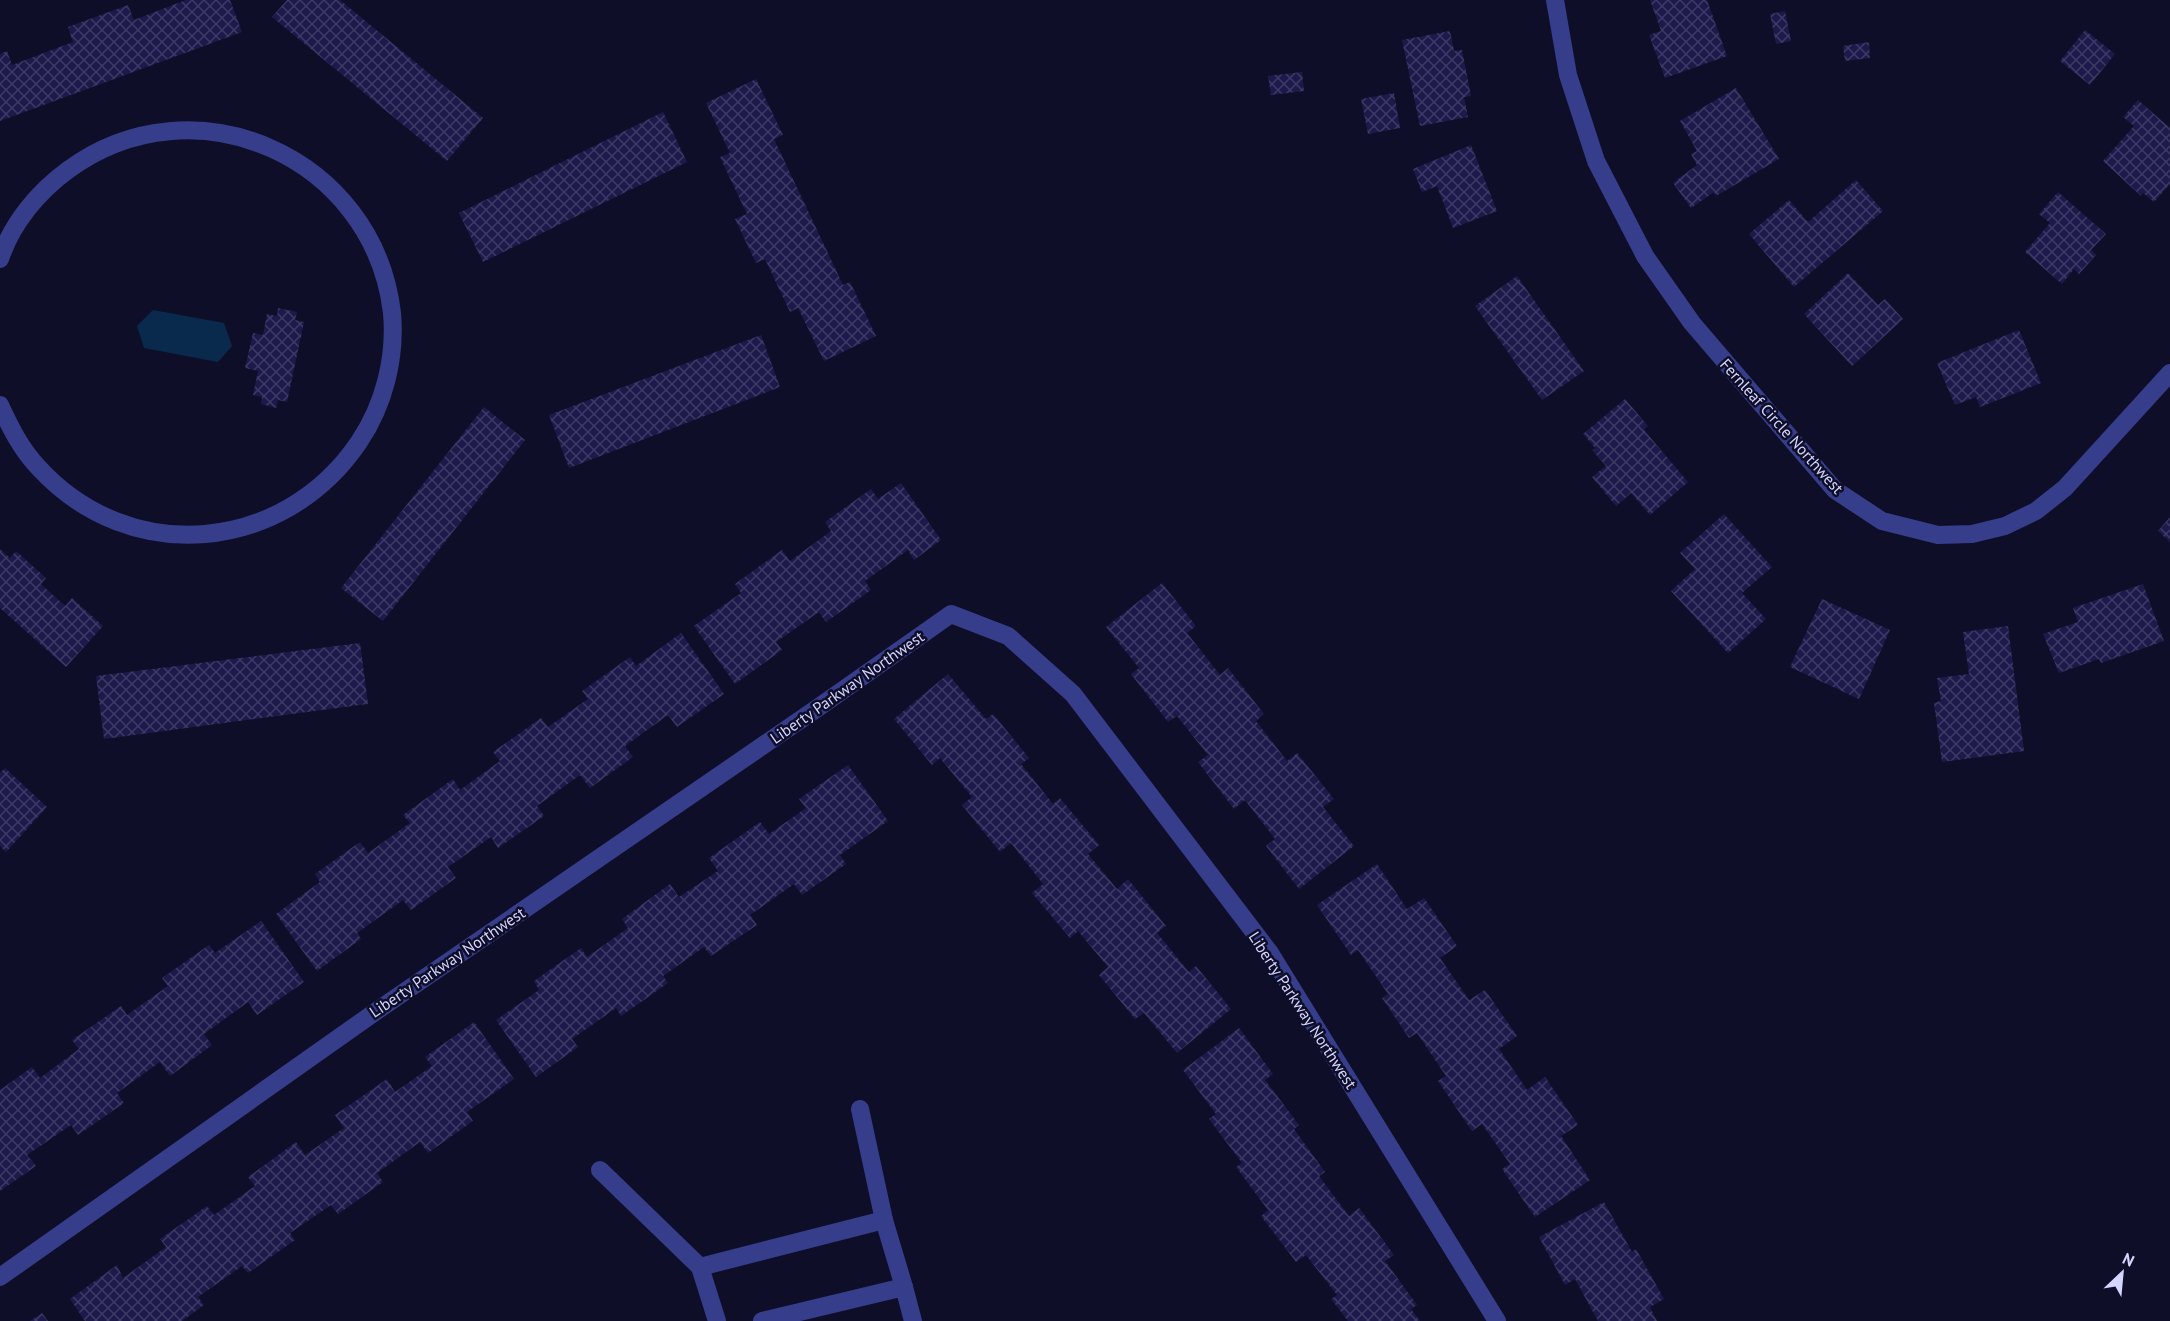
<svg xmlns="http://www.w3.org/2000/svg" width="2170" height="1321" font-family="'PT Sans',sans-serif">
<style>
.water{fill:#092a4d}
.building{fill:url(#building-cross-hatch)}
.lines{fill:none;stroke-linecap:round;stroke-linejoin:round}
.minor{stroke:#363d8b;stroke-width:18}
.labels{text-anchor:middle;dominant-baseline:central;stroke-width:5;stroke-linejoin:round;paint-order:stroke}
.street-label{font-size:16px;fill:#d5d6ff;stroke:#0f0e28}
</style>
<defs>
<pattern id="building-cross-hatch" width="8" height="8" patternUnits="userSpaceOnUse" patternTransform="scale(1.5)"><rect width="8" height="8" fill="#1d194b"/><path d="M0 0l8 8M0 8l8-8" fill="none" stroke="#3d3a66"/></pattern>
</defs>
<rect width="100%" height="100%" fill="#0f0e28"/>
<path class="water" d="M153,310L224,323L232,346L218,362L144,348L137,326Z"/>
<g class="building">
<path d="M186,0H230L242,32L0,121V54L7,51L12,65L73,42L68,27L128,5L134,20Z"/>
<path d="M287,0H340L483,118L447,161L272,17Z"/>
<path d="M1650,0H1707L1727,56L1665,78L1649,35L1661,31Z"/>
<path d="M1785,11L1791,41L1776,44L1770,14Z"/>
<path d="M2085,30L2115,54L2090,85L2060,61Z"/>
<path d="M1450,31L1454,51L1462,50L1471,96L1464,97L1468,117L1420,126L1402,40Z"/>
<path d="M1869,42L1870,58L1845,61L1843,46Z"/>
<path d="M1302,72L1304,91L1271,95L1268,76Z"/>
<path d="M756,79L783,135L774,139L843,285L850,282L876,336L824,361L798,308L790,312L765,259L756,263L735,219L747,214L720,157L730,153L706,103Z"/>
<path d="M1736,88L1779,159L1716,196L1714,192L1691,208L1673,183L1697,165L1691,154L1697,151L1680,121Z"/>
<path d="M1394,93L1400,128L1368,134L1361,99Z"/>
<path d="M2138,100L2170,128V184L2154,202L2143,193L2141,196L2103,161L2134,126L2123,117Z"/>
<path d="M663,112L687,162L483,262L459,213Z"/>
<path d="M1471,145L1497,211L1453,228L1437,186L1422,192L1413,169Z"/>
<path d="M1856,180L1883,211L1794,287L1749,234L1789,200L1808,222Z"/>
<path d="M2058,192L2106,234L2091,250L2096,255L2079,274L2074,269L2062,284L2025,252L2050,223L2039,214Z"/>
<path d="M1848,273L1878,305L1885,299L1903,319L1852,366L1804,314Z"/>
<path d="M1517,276L1584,371L1542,400L1475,306Z"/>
<path d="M278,308L297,312L295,320L304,322L287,402L278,400L276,408L261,404L262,397L253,395L258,371L245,368L253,333L263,335L267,314L277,316Z"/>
<path d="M2019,330L2041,383L1980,407L1976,397L1955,405L1937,363Z"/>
<path d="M761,335L780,387L569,468L549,415Z"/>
<path d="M1625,399L1648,426L1644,430L1688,482L1650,515L1631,493L1616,506L1592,477L1606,466L1592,450L1595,448L1583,434Z"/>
<path d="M484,407L525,440L383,621L341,588Z"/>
<path d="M901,483L941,540L914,560L908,550L865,581L871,590L826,622L819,612L776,642L782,650L735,684L694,626L741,593L735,584L782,550L790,561L831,531L825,522L871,489L878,499Z"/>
<path d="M1724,514L1772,567L1742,593L1766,619L1728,653L1671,591L1695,569L1680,553Z"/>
<path d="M2170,517V542L2158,531Z"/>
<path d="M0,549L10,558L16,551L46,578L41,584L65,606L72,598L103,626L66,667L0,608Z"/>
<path d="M1162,583L1196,626L1187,633L1220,675L1228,668L1264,714L1256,721L1287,761L1297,753L1334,799L1323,807L1354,846L1299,889L1266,846L1275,839L1245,800L1234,809L1198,762L1208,755L1177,716L1168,722L1131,674L1139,668L1106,627Z"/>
<path d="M2143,584L2164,641L2101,663L2099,659L2059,673L2043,634L2078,622L2073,608Z"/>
<path d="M1822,599L1890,630L1859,699L1790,667Z"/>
<path d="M2008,626L2024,751L1942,762L1934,703L1941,701L1937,678L1969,674L1963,632Z"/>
<path d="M681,633L724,694L677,727L668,715L625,746L633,757L590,788L580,775L537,806L544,816L498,848L491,837L448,867L456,878L411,910L403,900L357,933L361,939L317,971L276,914L320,882L315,874L360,842L368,853L410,823L403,815L453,779L460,790L500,761L493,752L541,718L548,727L588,699L582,691L630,657L636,666Z"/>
<path d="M360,643L368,704L104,739L96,676Z"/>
<path d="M948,674L986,719L993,714L1029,758L1021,764L1053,804L1060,798L1099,845L1088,854L1117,889L1128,879L1166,926L1157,933L1189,972L1196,966L1231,1009L1177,1053L1144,1013L1135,1019L1099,975L1108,967L1078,931L1070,938L1032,893L1043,884L1011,843L1000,852L962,805L972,797L940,758L932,765L894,719Z"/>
<path d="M848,765L888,821L840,855L846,864L802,895L794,884L750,915L757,925L711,956L704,947L663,976L668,983L621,1016L616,1008L572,1039L578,1047L536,1077L496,1020L539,990L534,981L581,948L587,957L628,928L622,919L670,884L679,897L718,871L709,858L760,822L769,834L806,808L799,799Z"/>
<path d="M5,768L47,807L6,852L0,846V773Z"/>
<path d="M1377,864L1407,909L1424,898L1457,946L1440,958L1469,1000L1485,990L1517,1036L1499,1049L1527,1090L1545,1077L1578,1125L1561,1136L1590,1180L1535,1217L1502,1169L1510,1164L1482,1124L1472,1131L1438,1081L1446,1076L1417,1033L1409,1038L1382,998L1388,994L1358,950L1351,955L1317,905Z"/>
<path d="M261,921L304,982L257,1015L248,1002L204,1034L212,1045L170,1076L160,1062L117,1093L124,1103L78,1135L71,1125L27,1155L36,1166L0,1191V1090L32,1067L40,1078L79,1049L72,1040L121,1006L127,1015L168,986L162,978L209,945L215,953Z"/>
<path d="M474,1022L514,1079L467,1112L473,1121L428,1153L420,1142L377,1173L383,1182L338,1214L331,1205L290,1233L295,1240L248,1273L242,1266L198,1297L204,1305L182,1321H85L70,1299L117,1265L123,1278L166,1247L160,1239L207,1206L214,1215L255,1186L248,1177L296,1142L305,1155L344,1128L335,1115L387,1079L395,1092L432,1066L425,1057Z"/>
<path d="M1239,1028L1273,1074L1265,1080L1299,1125L1294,1129L1325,1172L1319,1176L1349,1216L1359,1208L1394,1255L1385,1261L1417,1305L1411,1309L1420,1321H1348L1331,1299L1337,1295L1306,1255L1296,1262L1261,1216L1268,1210L1236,1167L1242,1163L1209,1119L1216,1114L1183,1070Z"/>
<path d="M1604,1202L1632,1252L1636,1249L1664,1299L1650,1307L1657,1321H1598L1575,1279L1565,1285L1539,1237Z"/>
<path d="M42,1313L48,1321H30Z"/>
</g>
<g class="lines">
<g class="minor">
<path d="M1555,0L1568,75L1596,161L1645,256L1692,323L1835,490L1882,521L1938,535L1972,534L2005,526L2036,511L2065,488L2170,373"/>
<path d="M0,259C12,223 38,192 68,170C194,77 374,157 392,313C396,358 384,405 359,442C284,553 130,568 38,467C21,449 10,427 0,405"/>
<path d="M860,1109L884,1220L904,1287"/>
<path d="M600,1170L700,1267"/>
<path d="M0,1277L378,1010L819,707L951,614L1008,636L1073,694L1270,953L1497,1321"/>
<path d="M717,1321L700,1267L884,1220"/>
<path d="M762,1321L904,1287L913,1321"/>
</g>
</g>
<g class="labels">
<g class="street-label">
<text transform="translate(1782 426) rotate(48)">Fernleaf Circle Northwest</text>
<text transform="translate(847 687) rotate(-35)">Liberty Parkway Northwest</text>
<text transform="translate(447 962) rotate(-34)">Liberty Parkway Northwest</text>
<text transform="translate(1303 1010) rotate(57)">Liberty Parkway Northwest</text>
</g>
</g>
<g transform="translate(2122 1273) rotate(26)" stroke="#0f0e28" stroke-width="4.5" paint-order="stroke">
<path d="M0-4.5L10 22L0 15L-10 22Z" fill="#d5d6ff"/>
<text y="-9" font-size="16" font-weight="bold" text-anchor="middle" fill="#d5d6ff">N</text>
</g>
</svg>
